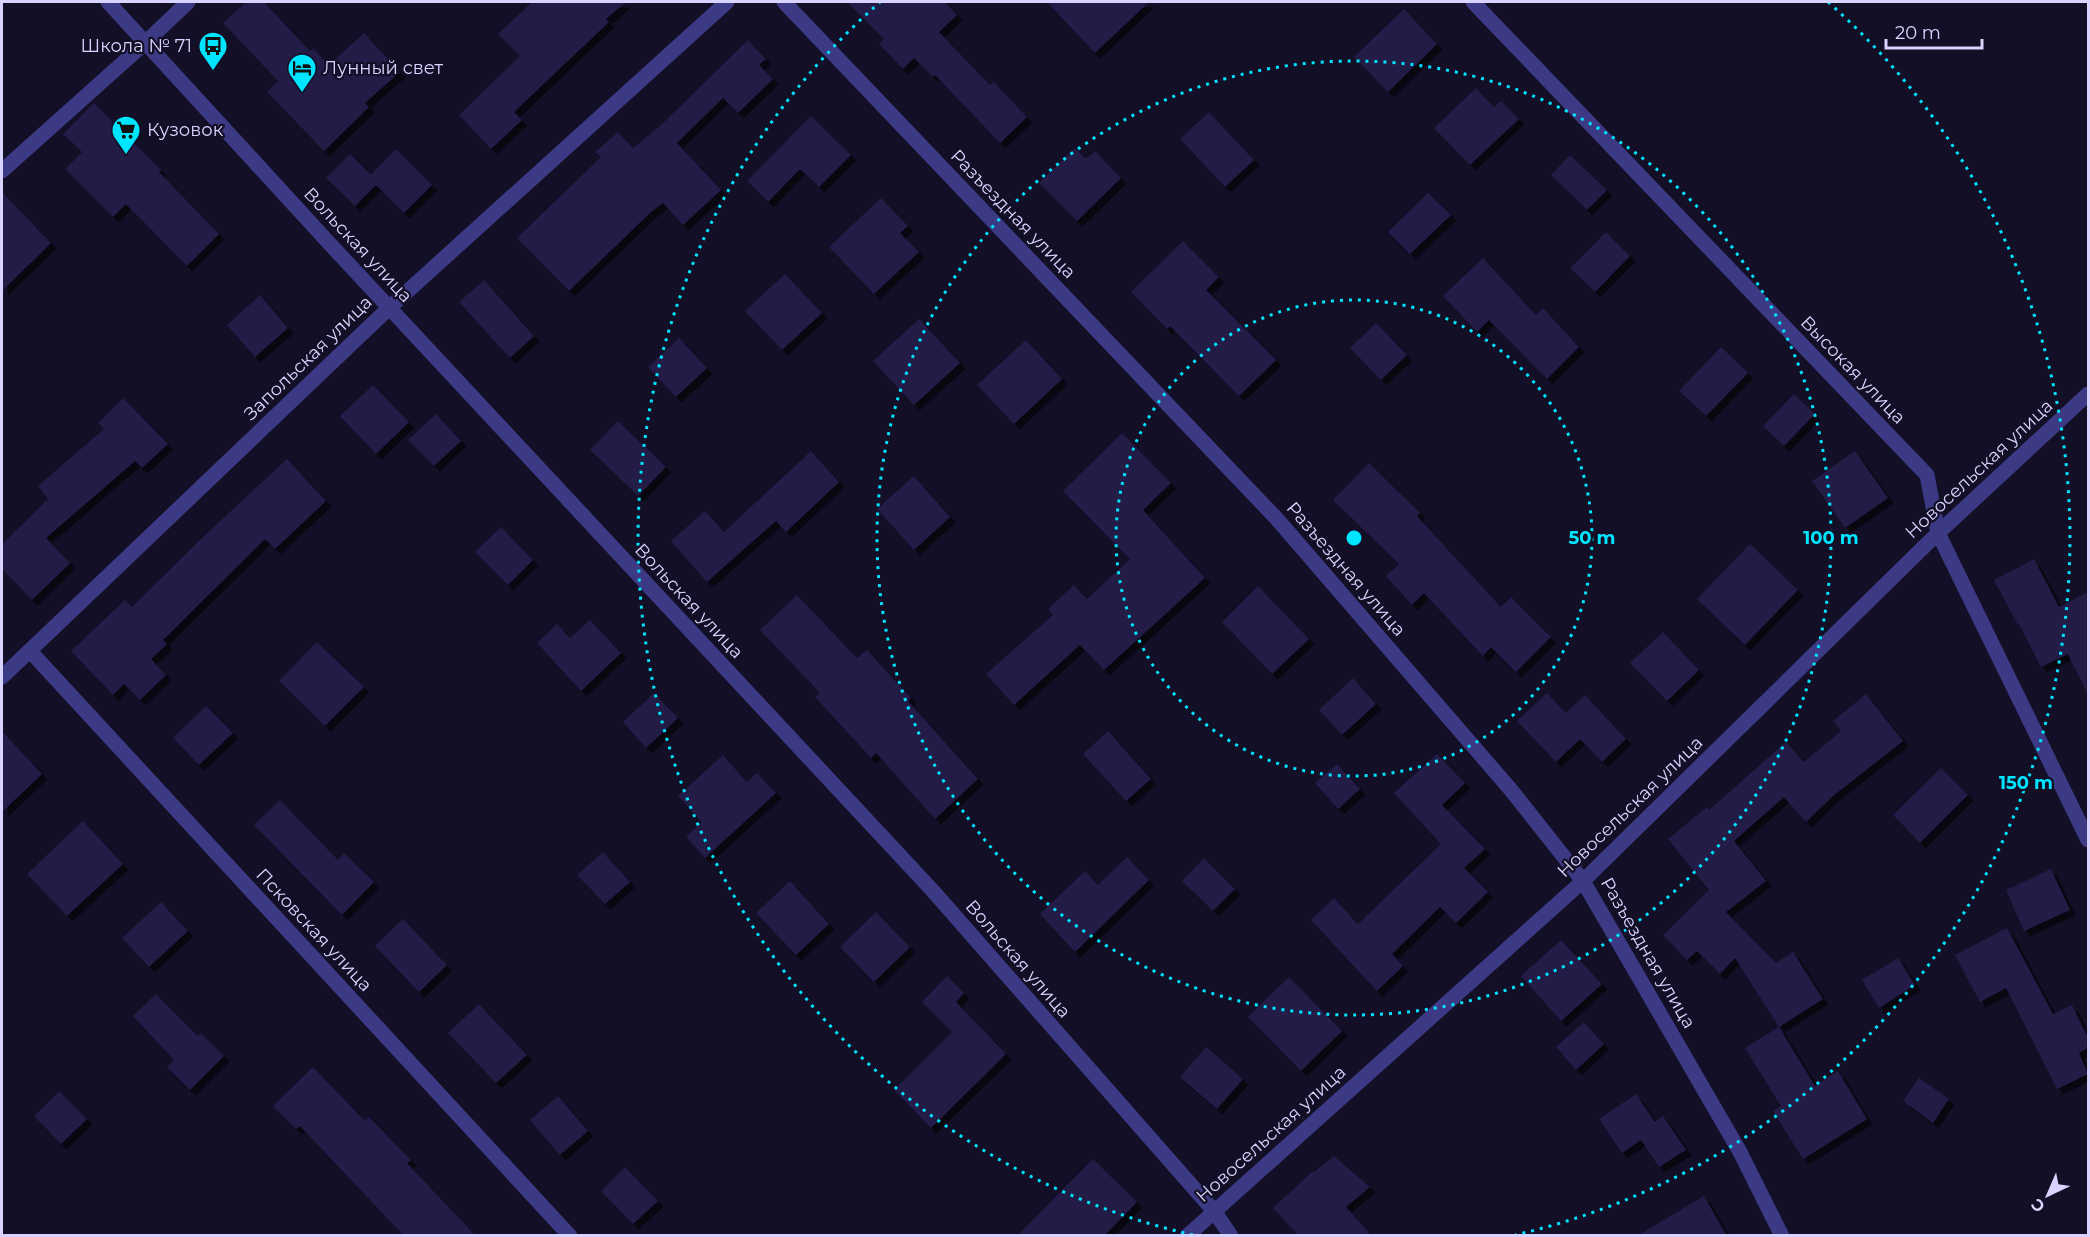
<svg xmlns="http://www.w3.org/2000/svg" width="2090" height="1237" font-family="Montserrat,sans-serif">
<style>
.building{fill:#241b47;filter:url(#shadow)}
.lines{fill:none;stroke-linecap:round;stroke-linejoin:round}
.minor{stroke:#3d3a85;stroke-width:15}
.tertiary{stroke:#3d3a85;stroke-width:15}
.ring{fill:none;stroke:#00e5ff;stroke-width:3;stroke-dasharray:3 6}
.labels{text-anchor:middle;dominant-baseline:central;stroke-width:4.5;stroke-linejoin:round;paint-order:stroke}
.poi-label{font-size:18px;fill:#d9d4ff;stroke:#130f26;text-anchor:start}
.street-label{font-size:18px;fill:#d9d4ff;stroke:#130f26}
.centre{fill:#00e5ff;stroke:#130f26;stroke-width:3}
.ring-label{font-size:18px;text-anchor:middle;font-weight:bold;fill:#00e5ff;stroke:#130f26;stroke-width:4.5;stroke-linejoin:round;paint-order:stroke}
</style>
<defs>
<filter id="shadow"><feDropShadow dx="5.5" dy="5.5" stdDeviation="0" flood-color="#0009"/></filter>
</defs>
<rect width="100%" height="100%" fill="#130f26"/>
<g class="building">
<path d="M246,2H264L310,51L313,48L329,65L364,33L400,72L365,103L369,107L324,151L267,92L278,81L223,23Z"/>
<path d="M532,2H626L606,19L609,22L514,112L522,120L491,149L459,115L520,56L498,34Z"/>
<path d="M847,2H945L957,15L939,32L990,85L994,82L1027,117L1000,143L935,75L933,77L914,58L903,69L879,44L884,39Z"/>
<path d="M1047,2H1149L1095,53Z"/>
<path d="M1404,9L1437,44L1388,92L1354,57Z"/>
<path d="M748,40L766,59L759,65L773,79L738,113L723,98L677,143L721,190L683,225L663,203L651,212L569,291L517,238L601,157L595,152L618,132L633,148L661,125Z"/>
<path d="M1476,88L1494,107L1501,101L1519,119L1470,165L1434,128Z"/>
<path d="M94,103L161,170L159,172L219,234L187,266L126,204L113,217L65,169L82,152L63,134Z"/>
<path d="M1209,112L1254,160L1225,187L1180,139Z"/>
<path d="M811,116L851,155L819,187L800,169L768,202L747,181Z"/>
<path d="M1075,148L1086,159L1095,151L1121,178L1077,221L1039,183Z"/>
<path d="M396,149L432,185L404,213L376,185L355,206L326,178L350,154L371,175Z"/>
<path d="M1570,155L1607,190L1587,210L1551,175Z"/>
<path d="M2,192L51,243L2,291Z"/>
<path d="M1428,193L1451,215L1410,254L1388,232Z"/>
<path d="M881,198L908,226L900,233L919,252L874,294L829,247Z"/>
<path d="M1606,232L1630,256L1595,292L1570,268Z"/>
<path d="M1183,241L1219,277L1206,290L1276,360L1239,396L1170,326L1167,329L1131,292Z"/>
<path d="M1483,258L1536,315L1543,308L1579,347L1547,379L1489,320L1477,332L1443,296Z"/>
<path d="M785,274L822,313L782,350L745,311Z"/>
<path d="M484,280L534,336L510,358L459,302Z"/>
<path d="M260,295L288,328L255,357L227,325Z"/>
<path d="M919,319L960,363L914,405L873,361Z"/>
<path d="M1376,323L1407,355L1381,380L1350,348Z"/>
<path d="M679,338L707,368L676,397L648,367Z"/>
<path d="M1026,340L1062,379L1014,424L977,385Z"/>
<path d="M1721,347L1748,373L1706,416L1679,391Z"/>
<path d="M373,385L409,422L376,454L340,416Z"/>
<path d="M1794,394L1815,414L1784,446L1763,426Z"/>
<path d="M123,398L168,444L142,468L135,461L46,538L70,563L32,600L2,569V544L48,499L38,486L104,429L98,423Z"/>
<path d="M436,414L461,441L434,466L408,440Z"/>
<path d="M618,421L666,467L638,496L590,450Z"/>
<path d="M1122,433L1171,483L1143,510L1205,578L1104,670L1080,645L1014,705L986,674L1053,615L1048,609L1074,585L1087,599L1130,559L1063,491Z"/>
<path d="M811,451L839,482L786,532L776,521L707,582L671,541L705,511L724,532Z"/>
<path d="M1855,451L1888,498L1845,528L1812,481Z"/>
<path d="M287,459L326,501L275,549L265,539L163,640L167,644L151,659L166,675L140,700L124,684L113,695L71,651L125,600L132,607L203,537Z"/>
<path d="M1369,463L1420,513L1417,516L1501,607L1511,597L1551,637L1516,672L1491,647L1483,656L1424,593L1412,605L1386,576L1399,564L1333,500Z"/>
<path d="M914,476L950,517L914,550L877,509Z"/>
<path d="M501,527L533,560L508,585L475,552Z"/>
<path d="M1750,544L1798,590L1745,645L1697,599Z"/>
<path d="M2034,559L2059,607L2088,592V695L2068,654L2041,667L2019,624L2018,625L1994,580Z"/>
<path d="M1258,586L1309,639L1272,674L1222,622Z"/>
<path d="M797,595L857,658L867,650L911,698L908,701L978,779L935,819L876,753L871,758L815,697L820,693L760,630Z"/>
<path d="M590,620L621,653L581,691L537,643L557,624L570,638Z"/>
<path d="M1663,632L1699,670L1667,701L1630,663Z"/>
<path d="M317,642L364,687L325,726L279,681Z"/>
<path d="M1353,678L1376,704L1342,735L1319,710Z"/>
<path d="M654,693L678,718L646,748L623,722Z"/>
<path d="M1547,693L1566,713L1585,695L1626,739L1602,762L1580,739L1556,762L1517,721Z"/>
<path d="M1866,694L1903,741L1833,796L1806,822L1784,797L1734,841L1766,881L1726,912L1776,963L1793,952L1823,999L1779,1027L1735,958L1720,974L1697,951L1687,960L1663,935L1709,890L1668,839L1707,807L1709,810L1786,742L1804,762L1841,731L1833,721Z"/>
<path d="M206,706L233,733L199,765L173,738Z"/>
<path d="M2,731L42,774L2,812Z"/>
<path d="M1108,731L1151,779L1126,801L1083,754Z"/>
<path d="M1437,754L1465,783L1442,805L1485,849L1464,868L1488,892L1456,923L1440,907L1392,954L1403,966L1377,991L1311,920L1334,898L1358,924L1441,844L1394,793Z"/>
<path d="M723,755L747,782L757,773L776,793L705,858L686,837L702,822L678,796Z"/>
<path d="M1337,764L1360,789L1338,809L1315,783Z"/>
<path d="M1941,768L1968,795L1920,843L1893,815Z"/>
<path d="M280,800L338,860L344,853L374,882L342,915L254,825Z"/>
<path d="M83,821L123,864L67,916L27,874Z"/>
<path d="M603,852L630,882L605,904L577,875Z"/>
<path d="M1127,857L1149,880L1075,952L1040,914L1085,871L1098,885Z"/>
<path d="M1204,858L1235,889L1213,911L1182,881Z"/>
<path d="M2051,869L2070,910L2024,931L2006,890Z"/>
<path d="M790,881L829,924L796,955L756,913Z"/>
<path d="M161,902L188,931L149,967L122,938Z"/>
<path d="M876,912L910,947L874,982L840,947Z"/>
<path d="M403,919L447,965L419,992L375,946Z"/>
<path d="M2007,928L2053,1014L2072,1005L2088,1038V1048L2079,1053L2088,1074L2057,1089L2006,988L1980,1002L1955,955Z"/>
<path d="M1561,940L1602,984L1561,1021L1521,976Z"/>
<path d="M1898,958L1915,985L1879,1008L1862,980Z"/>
<path d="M947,976L964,993L956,1002L1006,1054L931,1128L894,1090L952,1032L922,1002Z"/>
<path d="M1289,977L1342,1031L1301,1071L1248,1017Z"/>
<path d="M156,994L198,1036L201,1033L224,1056L190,1090L167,1067L174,1060L133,1016Z"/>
<path d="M479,1004L527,1055L496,1083L448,1033Z"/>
<path d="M1584,1022L1604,1044L1576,1070L1556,1047Z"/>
<path d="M1779,1027L1815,1086L1838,1071L1867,1119L1803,1159L1773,1111L1781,1106L1745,1048Z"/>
<path d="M1206,1047L1243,1079L1217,1109L1180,1077Z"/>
<path d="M313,1067L365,1121L369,1117L411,1160L407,1163L476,1236H404L300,1126L296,1129L273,1106Z"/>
<path d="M1919,1078L1949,1099L1933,1123L1903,1101Z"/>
<path d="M59,1091L87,1119L61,1144L34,1116Z"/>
<path d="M1636,1094L1655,1122L1663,1116L1686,1150L1659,1167L1641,1140L1622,1153L1599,1119Z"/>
<path d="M558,1096L588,1131L560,1155L530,1120Z"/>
<path d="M1334,1156L1370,1187L1346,1207L1372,1236H1299L1273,1208L1313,1171L1314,1172Z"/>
<path d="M1093,1159L1137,1202L1104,1236H1017Z"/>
<path d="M625,1167L658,1201L633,1224L601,1191Z"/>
<path d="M1704,1196L1727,1236H1637Z"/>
</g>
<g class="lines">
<g class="minor">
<path d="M784,2L1277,519L1511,790L1583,881L1740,1152L1782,1236"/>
<path d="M1473,2L1927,475L1938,533L2088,840"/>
<path d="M2,171L145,43L188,2"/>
<path d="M30,651L570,1236"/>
<path d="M2,677L389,308L727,2"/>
<path d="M1187,1236L1583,881L1938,533L2088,394"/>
</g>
<path class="tertiary" d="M108,2L329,243L933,891L1214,1211L1231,1236"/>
</g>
<g class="ring">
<circle cx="1354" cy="538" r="238"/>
<circle cx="1354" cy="538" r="477"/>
<path d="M1193 1235A715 715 0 0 1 880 2M1828 2A715 715 0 0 1 1515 1235"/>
</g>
<defs>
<g id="bus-pin" transform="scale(1.5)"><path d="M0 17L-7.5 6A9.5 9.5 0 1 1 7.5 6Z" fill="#00e5ff" stroke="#130f26"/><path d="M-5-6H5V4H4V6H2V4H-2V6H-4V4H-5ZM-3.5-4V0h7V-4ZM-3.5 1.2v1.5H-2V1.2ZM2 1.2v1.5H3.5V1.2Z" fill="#111"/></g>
<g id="hotel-pin" transform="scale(1.5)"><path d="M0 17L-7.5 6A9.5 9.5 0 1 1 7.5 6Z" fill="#00e5ff" stroke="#130f26"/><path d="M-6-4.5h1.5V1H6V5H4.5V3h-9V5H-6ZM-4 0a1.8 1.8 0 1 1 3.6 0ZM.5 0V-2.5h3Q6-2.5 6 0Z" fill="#111"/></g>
<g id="supermarket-pin" transform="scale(1.5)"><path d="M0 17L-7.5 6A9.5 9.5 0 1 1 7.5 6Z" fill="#00e5ff" stroke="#130f26"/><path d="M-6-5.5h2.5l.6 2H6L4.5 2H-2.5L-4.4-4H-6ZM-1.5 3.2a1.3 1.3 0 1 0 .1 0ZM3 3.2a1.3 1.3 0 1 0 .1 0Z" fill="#111"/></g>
</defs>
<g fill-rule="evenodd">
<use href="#bus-pin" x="213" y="46"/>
<use href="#hotel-pin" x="302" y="68"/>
<use href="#supermarket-pin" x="126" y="130"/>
</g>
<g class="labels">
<g class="poi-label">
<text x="192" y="46" text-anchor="end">Школа № 71</text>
<text x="323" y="68">Лунный свет</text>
<text x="147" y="130">Кузовок</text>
</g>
<g class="street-label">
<text transform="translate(1013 214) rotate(46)">Разъездная улица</text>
<text transform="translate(358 245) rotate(47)">Вольская улица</text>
<text transform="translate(308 358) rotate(-44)">Запольская улица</text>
<text transform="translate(1853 370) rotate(46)">Высокая улица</text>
<text transform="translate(1979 469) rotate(-43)">Новосельская улица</text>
<text transform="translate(1346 569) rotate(49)">Разъездная улица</text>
<text transform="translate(689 601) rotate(47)">Вольская улица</text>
<text transform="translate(1630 807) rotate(-44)">Новосельская улица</text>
<text transform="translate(314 930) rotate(47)">Псковская улица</text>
<text transform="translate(1648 953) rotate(60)">Разъездная улица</text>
<text transform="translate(1018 959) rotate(49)">Вольская улица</text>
<text transform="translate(1271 1134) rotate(-42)">Новосельская улица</text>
</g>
</g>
<circle cx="1354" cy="538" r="9" class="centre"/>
<g class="ring-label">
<text x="1592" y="544">50 m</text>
<text x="1831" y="544">100 m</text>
<text x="2026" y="789">150 m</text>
</g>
<rect width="2090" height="1237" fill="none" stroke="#d9d4ff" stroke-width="6"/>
<g transform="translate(2048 1195) rotate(224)" stroke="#130f26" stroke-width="4.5" paint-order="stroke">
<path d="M0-4.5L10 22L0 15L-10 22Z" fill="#d9d4ff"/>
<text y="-9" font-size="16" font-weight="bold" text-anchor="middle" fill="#d9d4ff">С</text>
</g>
<path d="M1886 39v9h96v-9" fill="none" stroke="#d9d4ff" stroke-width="3"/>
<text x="1895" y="39" font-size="18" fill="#d9d4ff" stroke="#130f26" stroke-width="4.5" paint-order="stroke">20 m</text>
</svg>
